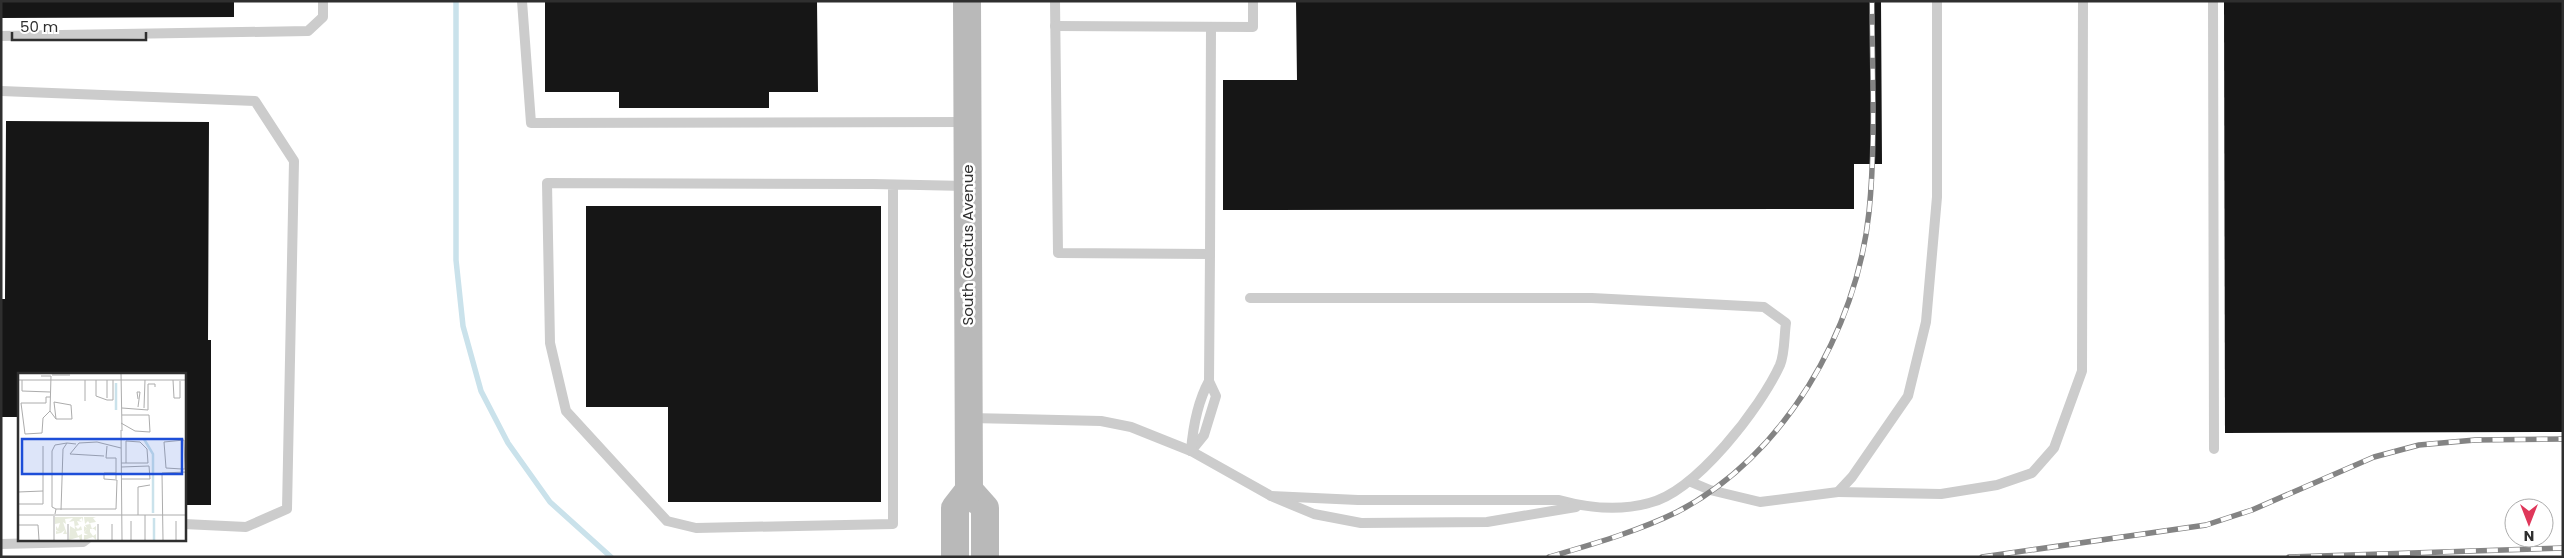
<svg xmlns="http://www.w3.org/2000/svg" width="2564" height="558" font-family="Poppins,sans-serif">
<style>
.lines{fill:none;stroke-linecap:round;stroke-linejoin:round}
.stream{stroke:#cae2eb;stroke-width:5.5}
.building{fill:#161616}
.lane{stroke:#ccc;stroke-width:10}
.secondary{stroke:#b9b9b9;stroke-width:28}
.rail-casing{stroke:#848484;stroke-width:5.5}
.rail{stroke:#fff;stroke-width:4;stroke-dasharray:11;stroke-linecap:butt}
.labels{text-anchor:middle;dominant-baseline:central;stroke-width:5;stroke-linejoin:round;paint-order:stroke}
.street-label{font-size:15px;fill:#2f2f2f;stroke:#fff}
.inset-river{fill:none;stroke:#cae2eb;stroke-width:2.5}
.inset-road{fill:none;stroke:#acacac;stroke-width:1}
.view{fill:#1d4ed8;fill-opacity:0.15;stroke:#1d4ed8;stroke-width:2.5}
.inset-edge{fill:none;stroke:#2f2f2f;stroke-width:2.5}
</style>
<rect width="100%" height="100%" fill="#fff"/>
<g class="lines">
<path class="stream" d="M456,1V260L463,326L481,391L508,443L550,502L611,557"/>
</g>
<g class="building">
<path d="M1,1H234V17L1,18Z"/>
<path d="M545,1H817L818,92H769V108H619V92H545Z"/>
<path d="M1296,1H1881L1882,164H1854V209L1223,210V80H1297Z"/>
<path d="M2224,1H2563V432L2225,433Z"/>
<path d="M6,121L209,122L208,340H211V505H184V374H19V417H1V299H5Z"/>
<path d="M586,206H881V502H668V407H586Z"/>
</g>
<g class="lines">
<g class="lane">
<path d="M522,1L531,123L966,122"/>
<path d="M1055,1L1058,253L1210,254L1209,381L1216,396L1204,435L1191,451"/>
<path d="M2213,1L2214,449"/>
<path d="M1055,26L1253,27V1"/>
<path d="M1,36L308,31L323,17V1"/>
<path d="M1,91L255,101L294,161L287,509L246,527L184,524"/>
<path d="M893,185V524L696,528L667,521L566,411L550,343L547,183L873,184L966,186"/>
<path d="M1210,254L1211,27"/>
<path d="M1250,298H1592L1764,307L1786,323C1784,336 1785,353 1780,365C1761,407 1696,492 1649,503C1620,511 1588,508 1559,500H1358L1271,496"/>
<path d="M969,418L1101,421L1131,427L1191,451L1271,496L1314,514L1361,523L1487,522L1576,507"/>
<path d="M1191,451C1193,426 1197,403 1209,381"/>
<path d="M1691,482L1710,490L1760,502L1838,492L1852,477L1908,396L1926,322L1937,197V1"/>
<path d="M1838,492L1941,494L1997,485L2032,473L2054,448L2082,371L2083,1"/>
<path d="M1,544L83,542L87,539"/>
</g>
<g class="secondary">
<path d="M969,490L985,508V557"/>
<path d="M955,557V508L969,490L967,1"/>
</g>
<g class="rail-casing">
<g id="rail">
<path d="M1549,557C1593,544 1636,532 1677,512C1784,457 1857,330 1869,212C1876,143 1872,71 1872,1"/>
<path d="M1982,557L2206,525L2252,510L2374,457L2419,445L2475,440L2563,439"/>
<path d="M2289,557L2563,548"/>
</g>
</g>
<use href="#rail" class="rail"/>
</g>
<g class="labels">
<g class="street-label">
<text transform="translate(967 245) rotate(-90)">South Cactus Avenue</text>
</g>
</g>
<g transform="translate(18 373)">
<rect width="168" height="168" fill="#fff"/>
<path d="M37,144H65V149L64,145L61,147L64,149L59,148L61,152L57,153L60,156L63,153L64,157L58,158L60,163L64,161V167H60H62L61,164L51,167L52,153L57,156L56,148L51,149L55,145L47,146L48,151L45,149L49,161H45L47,157L43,160L38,161V158L42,159L38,157V153L40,156L42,150L37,151ZM66,144H78L75,145L78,149L72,150L74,156L78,153V158L76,156H72V159L75,163L78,161V167L75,164L66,167V162H70L66,160L69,156L66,159V153L69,155L67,152L72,151L70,148L67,151Z" fill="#e7ebdd"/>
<path class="inset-river" d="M98,37V10M126,66L135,81V140M136,145V167"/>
<path class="inset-road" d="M103,0L104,58M34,2H52M23,3H33L32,38M0,7H103M4,7V18L32,19M67,7V28M78,7V23L89,27H95V7M89,7V25M103,7H168M155,7L156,25H162V8M120,26L119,19H122L120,34M104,35L130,37M126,35L127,7M0,36V60M130,37V11H137V14M32,38L25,45L24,60L7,61L3,30H28V24H32M32,38L38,46H54L53,32L36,29L38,46M103,50L117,58L132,59L131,42H104M103,57L104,167M89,73L88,85H98V106M86,83L52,81L61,70L79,69L103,75M103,90H130L129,76L122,69L108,68V90M103,94L131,93L132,106H103M167,96L166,67L146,69L148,95L164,96H168M25,118V73M0,119L25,118V131H0M38,136L34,134V78L37,72L49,70M43,137L45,76L49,70L58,71M37,141L38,136H98L99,107L86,106V100H98M0,142H168M120,142V114L132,112M127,142V167M36,143V167M158,148V167M50,151V167M80,151V167M0,152H20L21,167M94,167V151M113,167V148M145,167L144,100L168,99"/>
<path class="view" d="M4,66H164V101H4Z"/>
<rect width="168" height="168" class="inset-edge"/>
</g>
<rect width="2564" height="558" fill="none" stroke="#2f2f2f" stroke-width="5"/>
<g transform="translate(2529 523) rotate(180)"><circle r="24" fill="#ffffff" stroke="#acacac"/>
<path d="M0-4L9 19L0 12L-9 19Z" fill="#df375a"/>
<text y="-8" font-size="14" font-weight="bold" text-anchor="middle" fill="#2f2f2f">N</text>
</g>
<path d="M12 32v8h134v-8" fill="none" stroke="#2f2f2f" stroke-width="2.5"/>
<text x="20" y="32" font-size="15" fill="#2f2f2f" stroke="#ffffff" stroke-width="4" paint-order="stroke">50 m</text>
</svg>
